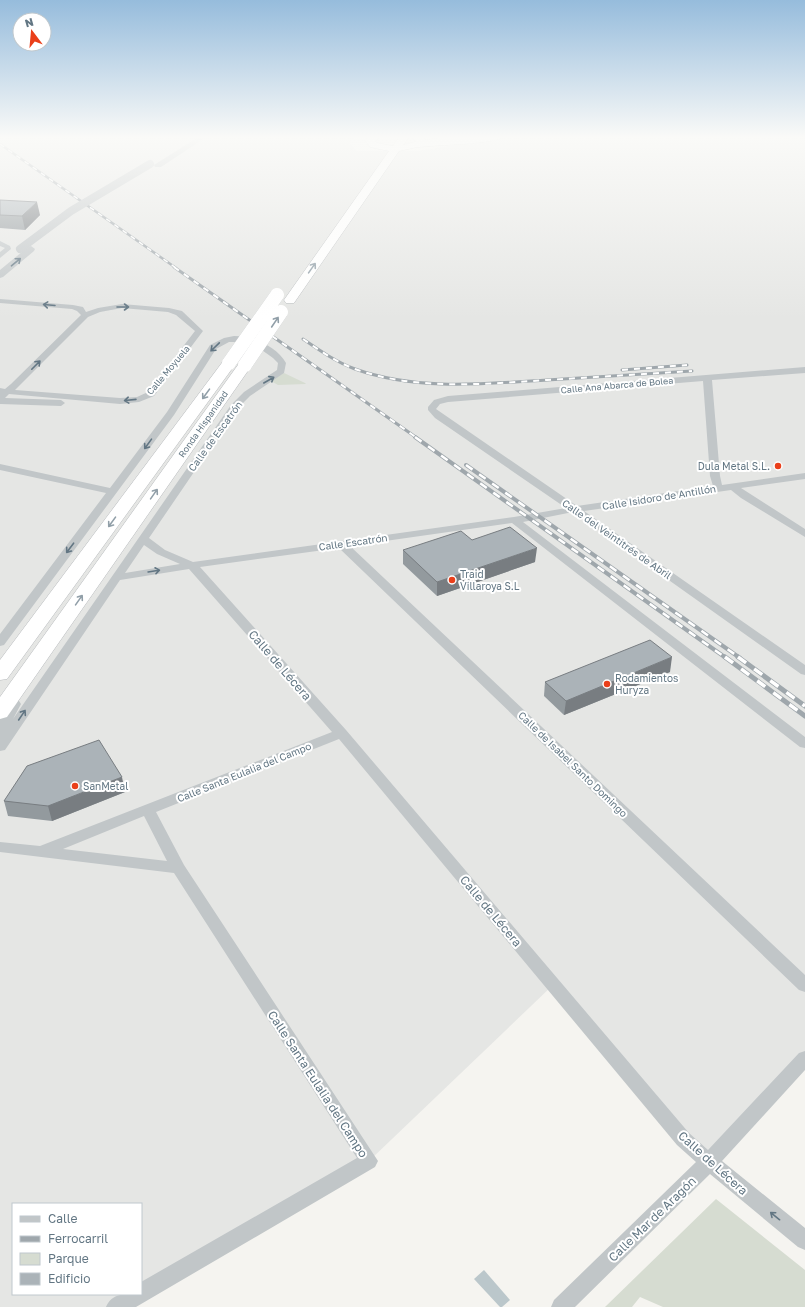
<svg xmlns="http://www.w3.org/2000/svg" width="805" height="1307" font-family="'Golos Text',sans-serif">
<style>
.built{fill:#e5e6e4}
.green{fill:#d6dcd1}
.water{fill:#bbc7cb}
.lines{fill:none;stroke-linecap:round;stroke-linejoin:round}
.trunk-casing{stroke:#b6b9bc;stroke-width:1}
.motorway-casing{stroke:#b6b9bc;stroke-width:1}
.minor{fill:#c1c6c8;fill-rule:evenodd}
.tertiary{fill:#c1c6c8;fill-rule:evenodd}
.trunk{fill:#fff;fill-rule:evenodd}
.motorway{fill:#fff;fill-rule:evenodd}
.rail-far3-casing{stroke:#9fa7ac;stroke-width:2.5}
.rail-far2-casing{stroke:#9fa7ac;stroke-width:3}
.rail-far1-casing{stroke:#9fa7ac;stroke-width:4}
.rail-casing{stroke:#9fa7ac;stroke-width:5}
.rail-far3{stroke:#fff;stroke-width:1.5;stroke-dasharray:5;stroke-linecap:butt}
.rail-far2{stroke:#fff;stroke-width:2;stroke-dasharray:6;stroke-linecap:butt}
.rail-far1{stroke:#fff;stroke-width:2.5;stroke-dasharray:8;stroke-linecap:butt}
.rail{stroke:#fff;stroke-width:3.5;stroke-dasharray:10;stroke-linecap:butt}
.trunk-bridge-casing{stroke:#b6b9bc;stroke-width:14;stroke-linecap:butt}
.tertiary-bridge{stroke:#c1c6c8;stroke-width:8}
.trunk-bridge{stroke:#fff;stroke-width:14}
.wall{fill:#939a9e}
.shaded-wall{fill:#787d81}
.building{fill:#abb3b8;stroke:#787d81}
.oneway{stroke:#627683}
.oneway2{stroke:#919fa8}
.poi-dot{fill:#ea3f1a;stroke:#fff;stroke-width:1.5}
.labels{text-anchor:middle;dominant-baseline:central;stroke-width:4;stroke-linejoin:round;paint-order:stroke}
.far-street-label{font-size:9px;fill:#627683;stroke:#fff}
.street-label{font-size:10px;fill:#627683;stroke:#fff}
.poi-label{font-size:10px;fill:#627683;stroke:#fff;text-anchor:start}
.near-street-label{font-size:12px;fill:#627683;stroke:#fff}
</style>
<rect width="100%" height="100%" fill="#f5f4f0"/>
<path class="built" d="M0,136H355L349,143L357,151H418L510,136H805V1058L709,1162L553,985L369,1161L141,1291V1204H13V1294H135L113,1307H0Z"/>
<g class="green">
<path d="M284,373L305,383L306,384L278,385L271,381Z"/>
<path d="M716,1199L805,1270V1307H663L640,1297L632,1307H605Z"/>
</g>
<path class="water" d="M484,1270L510,1300L502,1307H500L474,1279Z"/>
<g class="lines">
<g class="trunk-casing">
<g id="trunk">
<path d="M370,136H382L375,141L377,143L393,146L400,136H410L403,145L415,142L416,141L410,136H421L426,140L422,146L399,151L294,303H286L284,300L389,151L370,147L365,140Z"/>
<path d="M229,359L234,360L236,363L234,366L7,679L0,680V660L224,360Z"/>
<path d="M245,361L250,362L252,365L7,717L0,719V697L240,362Z"/>
</g>
</g>
<g class="motorway-casing">
<path id="motorway" d="M480,136H505C498,144 434,145 419,147L414,144L415,142L439,138Z"/>
</g>
<g class="minor">
<path d="M0,241L10,246L11,249L0,258V252L5,248L0,246Z"/>
<path d="M0,299L73,305L83,307L86,312L98,308L122,304L169,308L182,311L203,331L154,396L139,402L120,404L9,394L5,398L61,400L65,403L61,406L0,404V388L5,389L11,384L81,315L77,311L72,309L0,303ZM122,308L168,312L176,315L195,331L148,392L137,397L120,398L15,390L88,317L100,312Z"/>
<path d="M234,336C253,336 276,346 286,363L284,373L250,396L237,409L149,538L165,550L193,562L336,542L340,540L343,541L514,517L566,508L435,418L428,410V407L434,400L448,396L805,367V373L712,380L720,476L722,485L805,473V479L741,488L805,529V537L741,498L731,490L584,511L805,665V675L801,674L573,512L523,522L805,737V748L800,747L512,523L350,546L805,975V992L799,990L339,548L200,567L346,730L689,1133L708,1150L799,1053L805,1051V1070L722,1161L805,1228V1250L798,1247L710,1174L575,1307H551L554,1300L696,1162L677,1145L339,739L156,812L184,865L378,1161L375,1167L136,1307H106C112,1292 127,1294 141,1294V1282L357,1158L174,873L0,852V842L40,846L332,732L189,569L120,580L5,750L0,751V719L11,701H19L21,704L13,719L231,405L244,392L277,370L278,363L273,358L259,348L246,342H229L216,349L174,415L4,645L0,646V634L106,493L0,470V464L110,488L167,412L210,345L224,338ZM703,381L710,476L713,486L577,506L436,409L440,404L448,402ZM144,545L157,554L180,564L125,573ZM144,816L167,861L63,849Z"/>
</g>
<g class="tertiary">
<path d="M200,136H208L161,167H155L154,165Z"/>
<path d="M31,246L35,249L34,251L3,277L0,278V270L28,247Z"/>
</g>
<use href="#trunk" class="trunk"/>
<use href="#motorway" class="motorway"/>
<g class="rail-far3-casing">
<path id="rail-far3" d="M0,144L176,268"/>
</g>
<g class="rail-far2-casing">
<g id="rail-far2">
<path d="M174,267L417,438"/>
<path d="M303,339C319,350 336,362 355,369C417,391 484,384 547,380C595,377 644,374 692,371"/>
<path d="M622,370L687,365"/>
</g>
</g>
<g class="rail-far1-casing">
<g id="rail-far1">
<path d="M415,437L726,658"/>
<path d="M466,465L740,658"/>
</g>
</g>
<g class="rail-casing">
<g id="rail">
<path d="M725,657L805,716"/>
<path d="M738,657L805,706"/>
</g>
</g>
<use href="#rail-far3" class="rail-far3"/>
<use href="#rail-far2" class="rail-far2"/>
<use href="#rail-far1" class="rail-far1"/>
<use href="#rail" class="rail"/>
<g class="trunk-bridge-casing">
<g id="trunk-bridge">
<path d="M229,363L277,295"/>
<path d="M245,365L281,312"/>
</g>
</g>
<path class="tertiary-bridge" d="M20,249L71,211L150,164"/>
<use href="#trunk-bridge" class="trunk-bridge"/>
</g>
<g class="wall">
<path d="M0,200L40,215L25,230L0,228Z"/>
<path d="M403,550L535,562L437,596L403,564Z"/>
<path d="M670,672L564,715L544,696L545,682Z"/>
<path d="M125,792L52,821L8,816L4,801Z"/>
</g>
<g class="shaded-wall">
<path d="M37,202L40,215L25,230L22,216Z"/>
<path d="M537,548L535,562L437,596V582Z"/>
<path d="M672,657L670,672L564,715L566,701Z"/>
<path d="M122,777L125,792L52,821L48,806Z"/>
</g>
<g class="building">
<path d="M0,200L37,202L22,216L0,215Z"/>
<path d="M510,527L537,548L437,582L403,550L461,531L472,540Z"/>
<path d="M650,640L672,657L566,701L545,682Z"/>
<path d="M99,740L122,777L48,806L4,801L27,766Z"/>
</g>
<defs><path id="oneway-shaft" d="M-6 0H5M1.5-3L5.5 0L1.5 3" fill="none" stroke-width="1.6" stroke-linecap="round" stroke-linejoin="round"/></defs>
<g class="oneway">
<use href="#oneway-shaft" transform="translate(16 262) rotate(-40)"/>
<use href="#oneway-shaft" transform="translate(49 305) rotate(-175)"/>
<use href="#oneway-shaft" transform="translate(123 307)"/>
<use href="#oneway-shaft" transform="translate(215 347) rotate(136)"/>
<use href="#oneway-shaft" transform="translate(36 365) rotate(-45)"/>
<use href="#oneway-shaft" transform="translate(269 380) rotate(-30)"/>
<use href="#oneway-shaft" transform="translate(130 400) rotate(174)"/>
<use href="#oneway-shaft" transform="translate(148 444) rotate(126)"/>
<use href="#oneway-shaft" transform="translate(70 548) rotate(127)"/>
<use href="#oneway-shaft" transform="translate(154 571) rotate(-9)"/>
<use href="#oneway-shaft" transform="translate(22 715) rotate(-56)"/>
<use href="#oneway-shaft" transform="translate(775 1216) rotate(-141)"/>
</g>
<g class="oneway2">
<use href="#oneway-shaft" transform="translate(312 268) rotate(-55)"/>
<use href="#oneway-shaft" transform="translate(275 322) rotate(-56)"/>
<use href="#oneway-shaft" transform="translate(206 394) rotate(126)"/>
<use href="#oneway-shaft" transform="translate(154 494) rotate(-55)"/>
<use href="#oneway-shaft" transform="translate(112 522) rotate(126)"/>
<use href="#oneway-shaft" transform="translate(79 600) rotate(-55)"/>
</g>
<linearGradient id="sky" x2="0" y2="1"><stop stop-color="#96bcdc"/><stop offset="0.43" stop-color="#fafaf8"/><stop offset="1" stop-color="#fafaf8" stop-opacity="0"/></linearGradient>
<rect width="805" height="319" fill="url(#sky)"/>
<g class="poi-dot">
<circle cx="778" cy="466" r="4"/>
<circle cx="452" cy="580" r="4"/>
<circle cx="607" cy="684" r="4"/>
<circle cx="75" cy="786" r="4"/>
</g>
<g class="labels">
<g class="far-street-label">
<text transform="translate(168 370) rotate(-50)">Calle Moyuela</text>
<text transform="translate(617 385) rotate(-5)">Calle Ana Abarca de Bolea</text>
<text transform="translate(203 424) rotate(-55)">Ronda Hispanidad</text>
</g>
<g class="street-label">
<text transform="translate(215 436) rotate(-54)">Calle de Escatrón</text>
<text transform="translate(659 497) rotate(-9)">Calle Isidoro de Antillón</text>
<text transform="translate(617 539) rotate(35)">Calle del Veintitrés de Abril</text>
<text transform="translate(353 542) rotate(-8)">Calle Escatrón</text>
<text transform="translate(573 764) rotate(44)">Calle de Isabel Santo Domingo</text>
<text transform="translate(244 772) rotate(-22)">Calle Santa Eulalia del Campo</text>
</g>
<g class="poi-label">
<text x="770" y="466" text-anchor="end">Dula Metal S.L.</text>
<text x="460" y="574">Traid<tspan x="460" dy="12">Villaroya S.L</tspan></text>
<text x="615" y="678">Rodamientos<tspan x="615" dy="12">Huryza</tspan></text>
<text x="83" y="786">SanMetal</text>
</g>
<g class="near-street-label">
<text transform="translate(280 665) rotate(49)">Calle de Lécera</text>
<text transform="translate(491 911) rotate(50)">Calle de Lécera</text>
<text transform="translate(318 1084) rotate(57)">Calle Santa Eulalia del Campo</text>
<text transform="translate(713 1163) rotate(42)">Calle de Lécera</text>
<text transform="translate(652 1219) rotate(-44)">Calle Mar de Aragón</text>
</g>
</g>
<rect x="12" y="1203" width="130" height="92" fill="#ffffff" stroke="#c0c8cd"/>
<rect x="20" y="1216" width="20" height="6" fill="#c1c6c8" stroke="#c0c8cd"/>
<text x="48" y="1223" font-size="12" fill="#627683">Calle</text>
<rect x="20" y="1236" width="20" height="6" fill="#9fa7ac" stroke="#c0c8cd"/>
<text x="48" y="1243" font-size="12" fill="#627683">Ferrocarril</text>
<rect x="20" y="1253" width="20" height="12" fill="#d6dcd1" stroke="#c0c8cd"/>
<text x="48" y="1263" font-size="12" fill="#627683">Parque</text>
<rect x="20" y="1273" width="20" height="12" fill="#abb3b8" stroke="#c0c8cd"/>
<text x="48" y="1283" font-size="12" fill="#627683">Edificio</text>
<g transform="translate(32 32) rotate(344)"><circle r="19" fill="#ffffff" stroke="#c0c8cd"/>
<path d="M0-3L7 15L0 10L-7 15Z" fill="#ea3f1a"/>
<text y="-6" font-size="11" font-weight="bold" text-anchor="middle" fill="#627683">N</text>
</g>
</svg>
